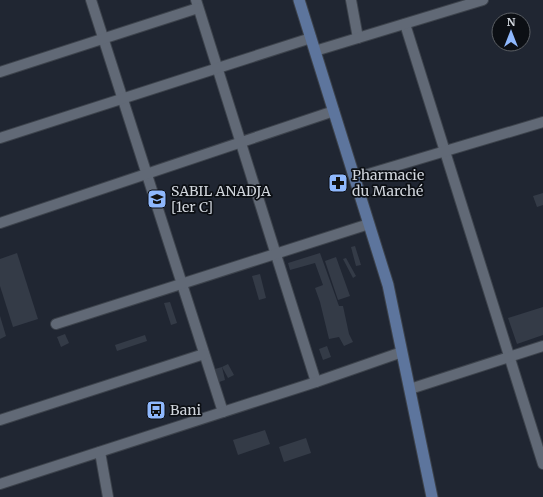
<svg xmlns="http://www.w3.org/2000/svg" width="543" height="497" font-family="Merriweather,serif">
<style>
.building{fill:#343b47}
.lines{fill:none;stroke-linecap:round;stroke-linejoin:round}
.minor-casing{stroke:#3d434c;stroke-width:12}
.secondary-casing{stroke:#3d434c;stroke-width:13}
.minor{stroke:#616976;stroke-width:10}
.secondary{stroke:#5d759d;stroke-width:11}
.labels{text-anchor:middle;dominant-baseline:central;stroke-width:3.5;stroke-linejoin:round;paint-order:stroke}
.poi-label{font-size:14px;fill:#d1d6dd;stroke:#0c0f14;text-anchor:start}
</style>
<rect width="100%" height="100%" fill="#202632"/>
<g class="building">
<path d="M543,193V205L537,207L533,196Z"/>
<path d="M355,246L361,265L356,266L351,247Z"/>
<path d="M17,253L38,319L13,327L0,286V259Z"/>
<path d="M320,253L339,306H343L349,334L353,342L344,346L339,337L329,339L320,302L315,288L323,285L315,263L290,270L288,263Z"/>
<path d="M336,257L350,296L338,300L325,261Z"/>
<path d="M346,258L356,276L353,278L343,259Z"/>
<path d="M260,274L266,298L259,300L252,276Z"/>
<path d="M170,302L177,323L171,325L164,303Z"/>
<path d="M543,307V335L517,344L508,318Z"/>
<path d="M0,316L6,336L0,339Z"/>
<path d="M65,334L69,343L61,347L57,337Z"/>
<path d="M145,335L147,341L117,351L115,345Z"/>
<path d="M327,346L331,357L323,360L319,349Z"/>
<path d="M228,364L234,375L228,378L222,367Z"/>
<path d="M222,367L225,380L219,382L215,369Z"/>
<path d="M265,430L270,444L238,455L233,440Z"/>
<path d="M306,438L311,453L284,462L279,447Z"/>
</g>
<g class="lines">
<g class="minor-casing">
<g id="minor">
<path d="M91,0L223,412"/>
<path d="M196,0L316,382"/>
<path d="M351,0L358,38"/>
<path d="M405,24L543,464"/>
<path d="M315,51L483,0"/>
<path d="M0,72L198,8"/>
<path d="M0,138L311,38"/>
<path d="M355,178L543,122"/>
<path d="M0,223L334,111"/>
<path d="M56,324L369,224"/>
<path d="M410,389L543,346"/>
<path d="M0,420L204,354"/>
<path d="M100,452L108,497"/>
<path d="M0,484L316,382L402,352"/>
</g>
</g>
<g class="secondary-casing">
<path id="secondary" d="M299,0L388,285L432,497"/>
</g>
<use href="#minor" class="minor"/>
<use href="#secondary" class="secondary"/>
</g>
<defs>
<g id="pharmacy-square" transform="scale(1)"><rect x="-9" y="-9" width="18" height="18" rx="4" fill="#8fb8fd" stroke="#0c0f14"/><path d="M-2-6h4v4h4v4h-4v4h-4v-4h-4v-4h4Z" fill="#111"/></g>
<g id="school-square" transform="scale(1)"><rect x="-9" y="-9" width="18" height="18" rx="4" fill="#8fb8fd" stroke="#0c0f14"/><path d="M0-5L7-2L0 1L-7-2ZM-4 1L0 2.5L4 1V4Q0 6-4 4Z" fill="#111"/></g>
<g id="bus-square" transform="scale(1)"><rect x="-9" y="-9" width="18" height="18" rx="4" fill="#8fb8fd" stroke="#0c0f14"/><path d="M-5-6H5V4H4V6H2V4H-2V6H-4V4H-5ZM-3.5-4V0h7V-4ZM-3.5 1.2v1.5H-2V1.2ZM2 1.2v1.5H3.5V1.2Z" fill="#111"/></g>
</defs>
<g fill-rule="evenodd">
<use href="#pharmacy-square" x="338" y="183"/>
<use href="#school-square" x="157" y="199"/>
<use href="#bus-square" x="156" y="410"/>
</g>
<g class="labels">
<g class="poi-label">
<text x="352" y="175">Pharmacie<tspan x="352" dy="16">du Marché</tspan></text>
<text x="171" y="191">SABIL ANADJA<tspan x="171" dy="16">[1er C]</tspan></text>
<text x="170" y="410">Bani</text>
</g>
</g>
<g transform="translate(511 32)"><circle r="19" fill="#0c0f14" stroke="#5b5f64"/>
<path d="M0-3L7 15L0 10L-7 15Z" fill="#8fb8fd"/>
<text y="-6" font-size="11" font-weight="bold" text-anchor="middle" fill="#d1d6dd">N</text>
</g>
</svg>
